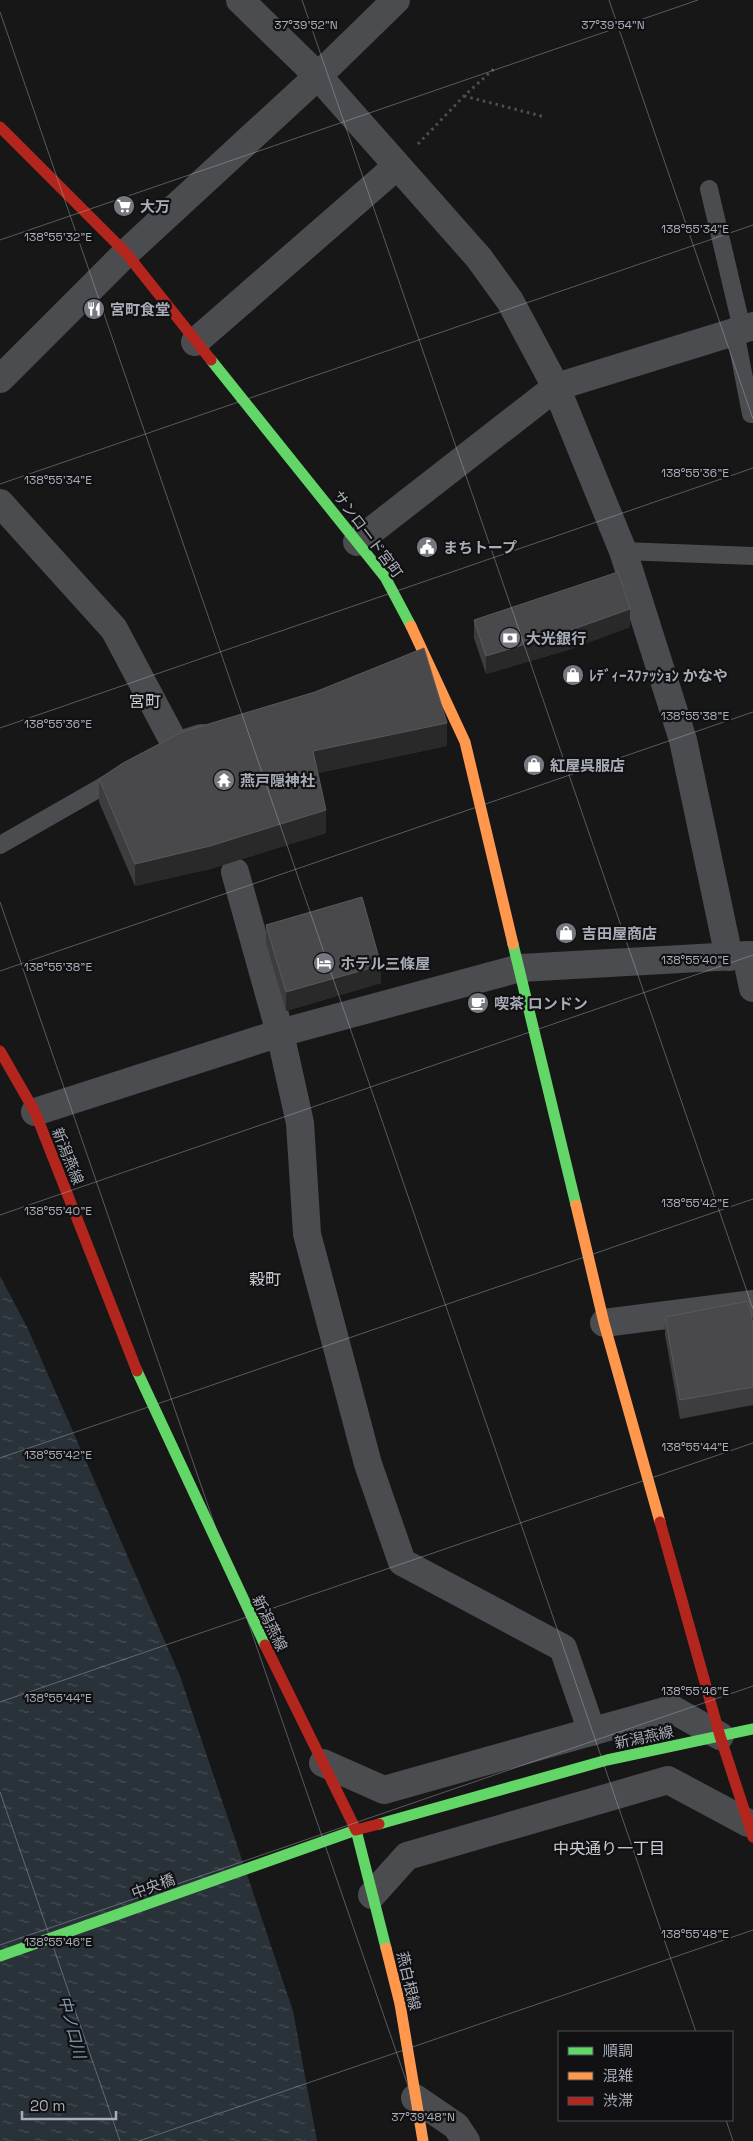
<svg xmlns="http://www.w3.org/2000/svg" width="753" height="2141" font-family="'Space Grotesk','Noto Sans JP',sans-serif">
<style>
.water{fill:url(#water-ripples)}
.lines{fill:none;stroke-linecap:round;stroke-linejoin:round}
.path{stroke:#4d4e52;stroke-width:3;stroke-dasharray:2.5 4;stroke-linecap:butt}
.lane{stroke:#4b4c50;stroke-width:18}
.street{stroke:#4b4c50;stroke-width:28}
.fast{stroke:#63d668;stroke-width:11}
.slow{stroke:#ff974d;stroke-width:11}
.jam{stroke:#b3261e;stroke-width:11}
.wall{fill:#3d3d3f}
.shaded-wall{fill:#29292a}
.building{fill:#49494c;stroke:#58595d}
.ticks{fill:none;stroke:#a8adb8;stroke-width:1;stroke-opacity:0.45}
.labels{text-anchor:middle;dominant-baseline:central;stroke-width:4.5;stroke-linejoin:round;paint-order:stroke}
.poi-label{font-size:15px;font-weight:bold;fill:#a8adb8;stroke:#111113;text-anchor:start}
.street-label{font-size:15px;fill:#a8adb8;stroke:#111113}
.neighbourhood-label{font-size:16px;fill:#c9ccd4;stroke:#111113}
.water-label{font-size:16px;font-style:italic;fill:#7f9bb3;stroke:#111113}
.ticks-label{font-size:12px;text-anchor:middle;fill:#a8adb8;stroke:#111113;stroke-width:4.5;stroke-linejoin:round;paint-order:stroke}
</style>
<defs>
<pattern id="water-ripples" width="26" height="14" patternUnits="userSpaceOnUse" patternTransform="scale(1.25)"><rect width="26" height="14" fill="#2a3239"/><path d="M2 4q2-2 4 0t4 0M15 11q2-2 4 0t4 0" fill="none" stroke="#464d54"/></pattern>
</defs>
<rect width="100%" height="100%" fill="#171717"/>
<path class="water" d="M0,1276L28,1329L180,1676L293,2011L317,2141H0Z"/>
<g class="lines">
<g class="path">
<path d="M464,96L545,117"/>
<path d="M418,144L464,96L496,67"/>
</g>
<g class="lane">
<path d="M709,189L742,329L737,342L751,414H753"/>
<path d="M623,551L753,556"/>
<path d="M0,845L119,777"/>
</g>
<g class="street">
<path d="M240,0L318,76L479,258L510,301L556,387L623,551L683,740L729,957"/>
<path d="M195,342L397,166"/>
<path d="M0,379L126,253L318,76L396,0"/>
<path d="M0,503L114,629L176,746L202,738"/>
<path d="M357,542L556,387L753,326"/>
<path d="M235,872L280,1033L300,1123L307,1234L368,1464L402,1562L563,1648L592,1732"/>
<path d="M746,955L753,988"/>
<path d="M35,1112L280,1033L520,968L753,955"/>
<path d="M604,1323L753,1304"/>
<path d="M323,1763L384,1790L672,1709L720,1736"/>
<path d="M372,1895L407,1856L668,1780L748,1823"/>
<path d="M415,2098L456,2126L466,2141"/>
</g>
<g class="fast">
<path d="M211,360L385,577L411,626"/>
<path d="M513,944L576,1205"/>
<path d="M137,1371L265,1645"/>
<path d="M379,1824L607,1760L753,1729"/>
<path d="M0,1956L356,1830L386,1948"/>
</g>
<g class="slow">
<path d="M411,626L465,742L513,944"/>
<path d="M576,1205L604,1323L660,1522"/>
<path d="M386,1948L400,2004L423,2141"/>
</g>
<g class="jam">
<path d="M0,127L126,253L211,360"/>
<path d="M0,1051L35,1112L137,1371"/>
<path d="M660,1522L720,1736L753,1837"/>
<path d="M265,1645L356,1830L379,1824"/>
</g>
</g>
<g class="wall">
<path d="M474,620L630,627L568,650L486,674L474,638Z"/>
<path d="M447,746L318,773L326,833L210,869L135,886L99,802V779Z"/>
<path d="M266,925L381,983L286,1011L266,943Z"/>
<path d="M665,1317L753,1325V1405L680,1419L665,1335Z"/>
</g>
<g class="shaded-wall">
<path d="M630,609V627L568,650L486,674V656Z"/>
<path d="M447,723V746L313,774V751Z"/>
<path d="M326,810V833L210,869L135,886V864Z"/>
<path d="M381,965V983L286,1011V992Z"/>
</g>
<g class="building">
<path d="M618,572L630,609L568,631L486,656L474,620Z"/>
<path d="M424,648L447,723L313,751L326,810L210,846L135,864L99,779L123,763L182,732L315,692Z"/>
<path d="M362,897L381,965L286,992L266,925Z"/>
<path d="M749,1301L753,1325V1387L680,1400L665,1317Z"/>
</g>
<path class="ticks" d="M302,0L753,1309M609,0L753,419M0,12L696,2032M0,240L698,0M0,484L753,225M0,728L753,468M0,902L427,2141M0,971L753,712M0,1215L753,955M0,1458L753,1199M0,1702L753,1443M0,1792L120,2141M0,1945L753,1686M726,2120L733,2141M139,2141L753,1930"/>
<defs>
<g id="supermarket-disc" transform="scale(1.125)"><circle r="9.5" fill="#757880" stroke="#111113"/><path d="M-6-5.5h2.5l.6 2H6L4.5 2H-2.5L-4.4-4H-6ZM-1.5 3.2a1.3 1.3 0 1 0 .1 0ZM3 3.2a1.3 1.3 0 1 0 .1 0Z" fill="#fff"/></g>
<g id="restaurant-disc" transform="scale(1.125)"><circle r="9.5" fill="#757880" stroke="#111113"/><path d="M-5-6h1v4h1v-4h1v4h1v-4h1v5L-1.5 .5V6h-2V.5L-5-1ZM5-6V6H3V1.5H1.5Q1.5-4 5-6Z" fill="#fff"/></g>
<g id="civic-disc" transform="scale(1.125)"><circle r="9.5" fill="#757880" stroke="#111113"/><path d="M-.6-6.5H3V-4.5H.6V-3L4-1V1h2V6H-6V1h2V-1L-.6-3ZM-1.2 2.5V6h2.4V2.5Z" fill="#fff"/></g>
<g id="bank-disc" transform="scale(1.125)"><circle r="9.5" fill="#757880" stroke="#111113"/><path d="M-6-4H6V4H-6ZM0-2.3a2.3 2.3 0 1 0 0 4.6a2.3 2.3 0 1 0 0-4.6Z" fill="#fff"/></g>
<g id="shop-disc" transform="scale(1.125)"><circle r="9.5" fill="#757880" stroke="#111113"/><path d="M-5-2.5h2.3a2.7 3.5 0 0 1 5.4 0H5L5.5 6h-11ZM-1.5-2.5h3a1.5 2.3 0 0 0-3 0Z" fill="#fff"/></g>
<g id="temple-disc" transform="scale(1.125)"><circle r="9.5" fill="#757880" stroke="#111113"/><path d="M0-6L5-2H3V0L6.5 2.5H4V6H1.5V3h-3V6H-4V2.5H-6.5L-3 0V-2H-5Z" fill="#fff"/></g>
<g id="hotel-disc" transform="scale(1.125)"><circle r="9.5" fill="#757880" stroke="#111113"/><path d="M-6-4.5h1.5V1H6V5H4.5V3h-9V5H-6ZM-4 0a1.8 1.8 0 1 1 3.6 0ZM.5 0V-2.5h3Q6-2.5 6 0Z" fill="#fff"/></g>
<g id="cafe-disc" transform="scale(1.125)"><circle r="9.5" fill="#757880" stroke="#111113"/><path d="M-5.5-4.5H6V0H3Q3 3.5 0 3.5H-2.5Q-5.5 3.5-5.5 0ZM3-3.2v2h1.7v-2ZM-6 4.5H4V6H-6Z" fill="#fff"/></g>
</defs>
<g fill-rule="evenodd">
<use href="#supermarket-disc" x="124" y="206"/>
<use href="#restaurant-disc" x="94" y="309"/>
<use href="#civic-disc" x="427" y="547"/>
<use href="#bank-disc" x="510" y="638"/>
<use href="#shop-disc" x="573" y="675"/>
<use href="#shop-disc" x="534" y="765"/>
<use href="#temple-disc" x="224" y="780"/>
<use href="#shop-disc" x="566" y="933"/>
<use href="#hotel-disc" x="324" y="963"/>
<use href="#cafe-disc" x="478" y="1003"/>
</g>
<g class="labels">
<g class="poi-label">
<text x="140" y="206">大万</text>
<text x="110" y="309">宮町食堂</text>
<text x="443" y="547">まちトープ</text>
<text x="526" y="638">大光銀行</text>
<text x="589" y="675">ﾚﾃﾞｨｰｽﾌｧｯｼｮﾝ かなや</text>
<text x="550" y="765">紅屋呉服店</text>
<text x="240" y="780">燕戸隠神社</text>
<text x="582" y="933">吉田屋商店</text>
<text x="340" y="963">ホテル三條屋</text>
<text x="494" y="1003">喫茶 ロンドン</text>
</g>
<g class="street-label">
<text transform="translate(368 534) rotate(53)">サンロード宮町</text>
<text transform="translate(68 1156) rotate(68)">新潟燕線</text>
<text transform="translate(270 1623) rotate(64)">新潟燕線</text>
<text transform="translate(644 1737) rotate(-12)">新潟燕線</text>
<text transform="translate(153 1886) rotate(-20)">中央橋</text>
<text transform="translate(409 1981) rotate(77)">燕白根線</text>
</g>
<g class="neighbourhood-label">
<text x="145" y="701">宮町</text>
<text x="265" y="1279">穀町</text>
<text x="609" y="1848">中央通り一丁目</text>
</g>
<g class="water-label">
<text transform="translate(72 2027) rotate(75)">中ノ口川</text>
</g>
</g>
<g class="ticks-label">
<text x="613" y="29">37°39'54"N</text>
<text x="306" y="29">37°39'52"N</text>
<text x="695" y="233">138°55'34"E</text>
<text x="58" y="241">138°55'32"E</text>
<text x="695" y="477">138°55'36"E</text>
<text x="58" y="484">138°55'34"E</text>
<text x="695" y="720">138°55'38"E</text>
<text x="58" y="728">138°55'36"E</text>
<text x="695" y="964">138°55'40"E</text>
<text x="58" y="971">138°55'38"E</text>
<text x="695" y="1207">138°55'42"E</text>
<text x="58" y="1215">138°55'40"E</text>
<text x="695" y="1451">138°55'44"E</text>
<text x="58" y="1459">138°55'42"E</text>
<text x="695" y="1695">138°55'46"E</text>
<text x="58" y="1702">138°55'44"E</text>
<text x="695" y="1938">138°55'48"E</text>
<text x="58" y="1946">138°55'46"E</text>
<text x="423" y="2121">37°39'48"N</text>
</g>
<rect x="558" y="2031" width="175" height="90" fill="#111113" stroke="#4d4f55"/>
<rect x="568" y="2047" width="25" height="8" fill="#63d668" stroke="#4d4f55"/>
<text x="603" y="2056" font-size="15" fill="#a8adb8">順調</text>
<rect x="568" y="2072" width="25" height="8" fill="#ff974d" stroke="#4d4f55"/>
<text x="603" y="2081" font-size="15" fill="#a8adb8">混雑</text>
<rect x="568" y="2097" width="25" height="8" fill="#b3261e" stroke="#4d4f55"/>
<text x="603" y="2106" font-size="15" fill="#a8adb8">渋滞</text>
<path d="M22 2111v8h94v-8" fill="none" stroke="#a8adb8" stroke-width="2.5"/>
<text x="30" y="2111" font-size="15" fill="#a8adb8" stroke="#111113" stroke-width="4" paint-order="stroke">20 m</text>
</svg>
